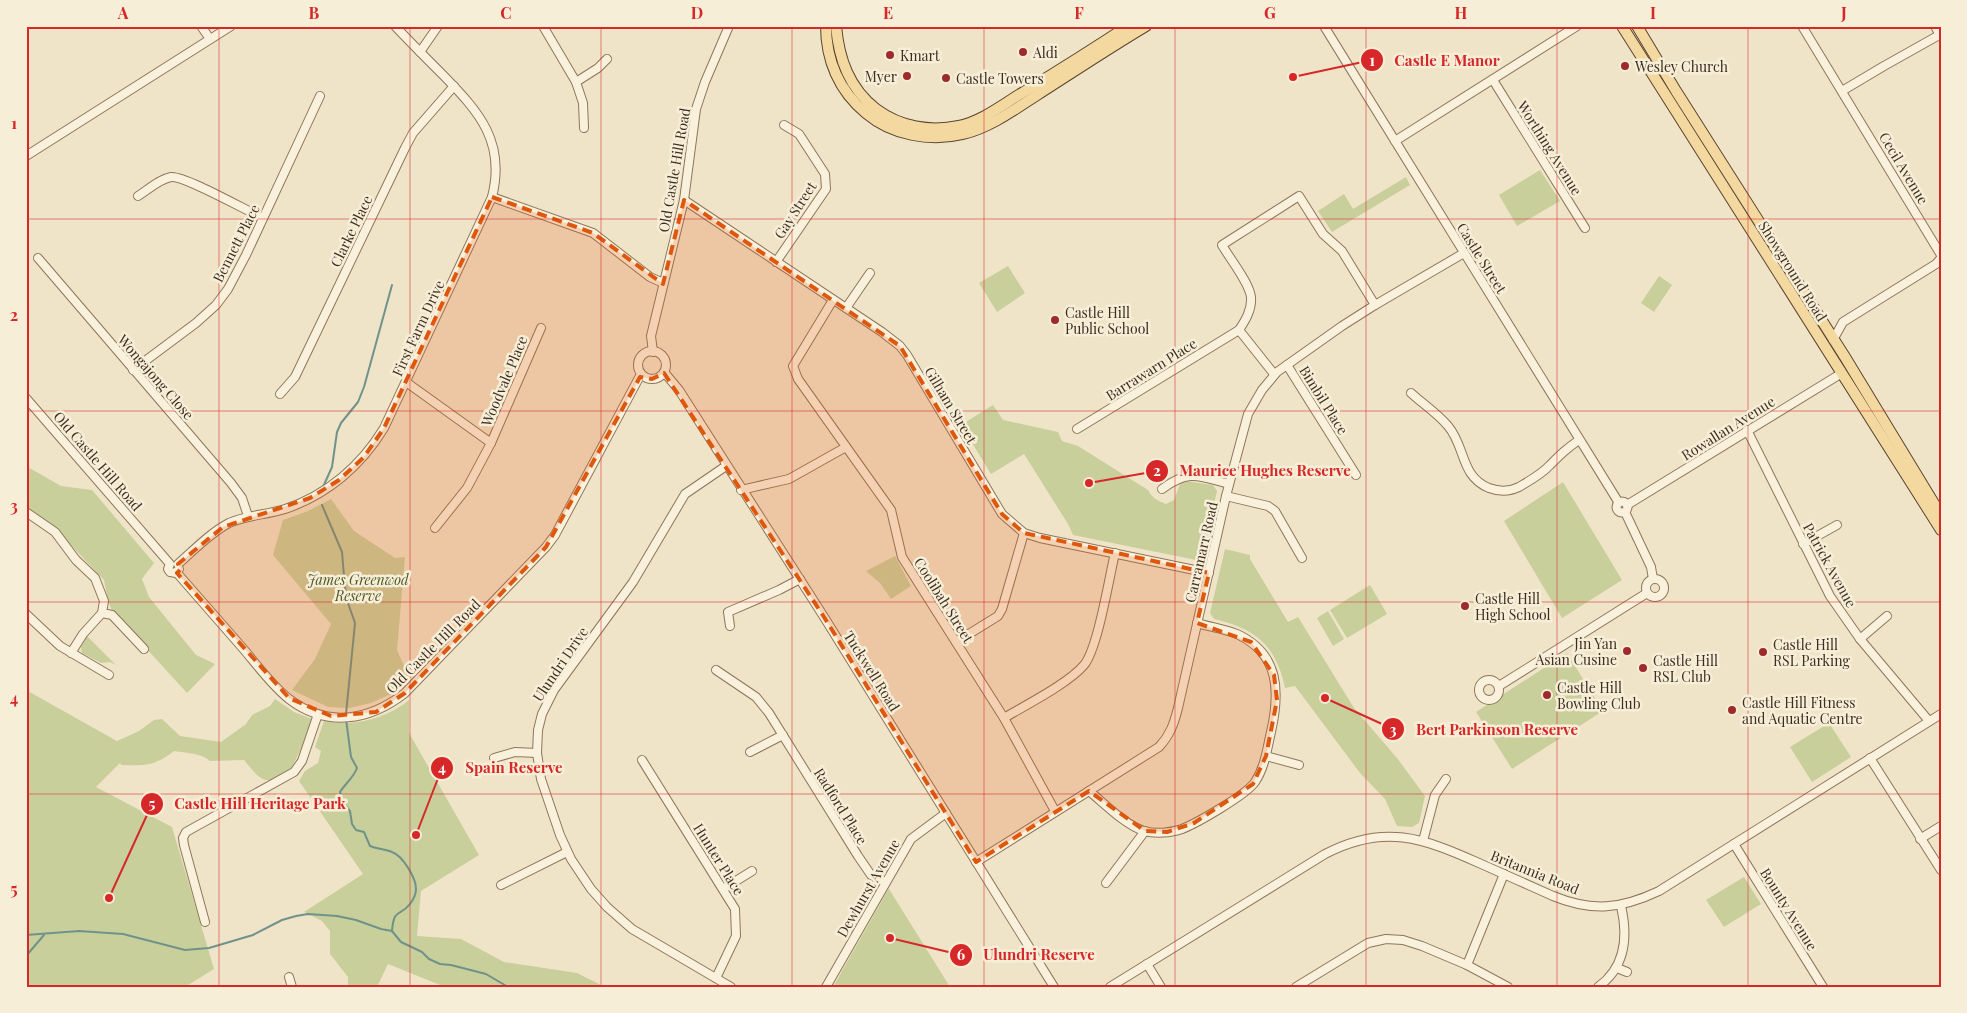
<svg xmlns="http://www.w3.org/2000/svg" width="1967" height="1013" font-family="'Playfair Display',serif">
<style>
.green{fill:#c9cf9b}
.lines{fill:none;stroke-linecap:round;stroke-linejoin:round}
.stream{stroke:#6f938a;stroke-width:2}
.minor-casing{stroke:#8d765c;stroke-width:10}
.major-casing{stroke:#5b4430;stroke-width:12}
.minor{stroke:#faf1dc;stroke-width:8}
.major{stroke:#f3d9a0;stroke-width:10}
.marked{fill:#df570d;fill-opacity:0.2;stroke:#df570d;stroke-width:4;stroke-dasharray:10 6;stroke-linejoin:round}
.grid{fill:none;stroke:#d62828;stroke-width:1;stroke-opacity:0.55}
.poi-dot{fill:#9e2a2b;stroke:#f7eed8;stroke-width:2}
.labels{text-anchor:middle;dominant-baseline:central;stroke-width:5;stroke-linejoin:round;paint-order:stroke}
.poi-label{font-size:14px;fill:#3d2e20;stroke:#f7eed8;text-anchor:start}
.street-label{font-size:14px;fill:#3d2e20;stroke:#f7eed8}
.park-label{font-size:14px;font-style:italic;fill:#4d5a26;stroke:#f7eed8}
.leader{fill:none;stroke:#d62828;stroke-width:2}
.callout-dot{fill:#d62828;stroke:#f7eed8;stroke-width:2}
.mark-label{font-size:15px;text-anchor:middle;font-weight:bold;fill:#fff}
.callout-label{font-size:15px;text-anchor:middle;font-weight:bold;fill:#d62828;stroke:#f7eed8;stroke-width:5;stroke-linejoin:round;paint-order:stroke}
.neatline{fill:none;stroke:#d62828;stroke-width:2}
.grid-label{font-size:16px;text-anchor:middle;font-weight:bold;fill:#d62828}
</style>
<rect width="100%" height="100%" fill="#f0e4c8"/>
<g class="green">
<path d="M1540,170L1560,201L1517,226L1499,195Z"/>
<path d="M1406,177L1410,185L1332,232L1318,211L1344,194L1353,209Z"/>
<path d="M1008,266L1025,293L997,312L979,283Z"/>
<path d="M1659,276L1672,285L1654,312L1641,303Z"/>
<path d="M993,405L1003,420L1058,432L1062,441L1078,446L1148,490C1152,498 1158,501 1166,504L1174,500L1180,484L1185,481L1213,485L1217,491L1202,557L1196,560L1073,535L1068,524L1024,454L991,474L961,425Z"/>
<path d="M26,466L61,486L92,490L154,563L142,579L149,597L196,655L215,664L187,693L112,611L108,600L104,580L49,522L26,506Z"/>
<path d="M1563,482L1622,580L1562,618L1504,521Z"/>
<path d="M331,499L354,531L395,558L405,557L397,650L409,677L391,694L371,703L349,708L328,707L292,690L315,659L331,624L273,555L283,520L308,511Z"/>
<path d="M1225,549L1250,555V559L1288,622L1298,617L1354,708L1397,758L1425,796L1419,823L1412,827L1397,826L1385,799L1360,773L1295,686L1285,688C1276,645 1256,629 1214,619L1210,613Z"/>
<path d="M895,556L911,586L891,599L880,583L866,571Z"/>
<path d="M1370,585L1387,614L1347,638L1330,610Z"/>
<path d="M1328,611L1344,639L1333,646L1317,618Z"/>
<path d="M87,636L116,665L110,662L101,663L82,653L81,647Z"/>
<path d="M1567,653L1603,711L1512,769L1476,712Z"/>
<path d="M26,690L117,741L139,731L154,720L162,719L180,736L221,742L246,724L252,715L270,706L275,699L294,712L312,719C305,737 293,785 267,780C258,779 249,766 244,760L210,761C201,753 186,753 174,751C155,766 144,766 121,765L120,763L96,787L172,827L214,969L185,987H26Z"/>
<path d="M409,700V733L479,855L421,891L417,936L461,939L504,962L577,973L605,987H445L388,964L377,987H348V977L330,954V931L322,921L304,912L363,874L299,781L305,771L318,763L321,751L315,747L324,721C354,727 386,719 409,700Z"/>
<path d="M1829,723L1851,757L1812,782L1790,747Z"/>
<path d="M1744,877L1761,904L1724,927L1706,900Z"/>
<path d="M889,888V889L950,987H833Z"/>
</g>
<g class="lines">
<g class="stream">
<path d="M323,487L332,467L337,432L341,423L358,402L364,387L392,285"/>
<path d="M322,505L342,552L345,588L348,603L355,623L346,714"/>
<path d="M346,719L351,757L357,768C354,777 345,784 340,792L343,802L350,811L352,824L356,830L364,832L370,846C377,849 385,849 392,852C403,856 416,878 416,889C416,894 413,900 410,904C400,917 394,907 392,931L401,942L422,952L429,959L440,964L451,965L486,974L508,987"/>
<path d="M26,935L79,931L123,934L185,950L209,948L253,935L282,920L296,916L308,914L337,916L356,920L381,929L392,931"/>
<path d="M26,956L44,935"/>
</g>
<g class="minor-casing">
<g id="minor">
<path d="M201,26L210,39"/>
<path d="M543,26L576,82L583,103L584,128"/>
<path d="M1324,26L1619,503"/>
<path d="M1802,26L1941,255V258L1936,264L1843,322L1833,340"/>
<path d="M1935,26L1941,37"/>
<path d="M420,52L438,26"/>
<path d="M1493,80L1585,228"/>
<path d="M576,82L598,68L607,59"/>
<path d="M1842,91L1884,66L1941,34"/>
<path d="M1395,141L1577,26"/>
<path d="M26,156L231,26"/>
<path d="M138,196C148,190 159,179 171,177C184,175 247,211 263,218"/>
<path d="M492,197L593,233L650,277L663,283"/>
<path d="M684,200L882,332L900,346L907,355L1002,514L1024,533L1040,538L1209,573"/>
<path d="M38,258L231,483L242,498L248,516"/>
<path d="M776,262L826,189L825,174L799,134L784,125"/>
<path d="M833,300L793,366L798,379L891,510L902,557L1004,718L1055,811"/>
<path d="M846,308L870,273"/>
<path d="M1239,330L1274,374"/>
<circle cx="652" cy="365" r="14"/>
<path d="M653,352L651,336L684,200L696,109L705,82L729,26"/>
<path d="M1287,365L1356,475"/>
<path d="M133,370L196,323L216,305L228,289L246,255L320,96"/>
<path d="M664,372L679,390L824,617L1054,987"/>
<path d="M406,382L491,443"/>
<path d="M1411,393C1423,404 1438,414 1448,426C1466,447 1460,476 1489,488C1500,492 1509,492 1519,487C1529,481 1542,474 1550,465C1561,454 1566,449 1579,440"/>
<path d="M280,394L295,377L405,148L413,133L454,86"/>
<path d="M26,398L170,564L168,569L170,572L176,573L179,569"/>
<path d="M1077,429L1239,330C1245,321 1252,310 1251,297C1249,282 1230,259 1222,245L1299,196L1323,234L1342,251L1375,305"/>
<path d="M1747,430L1830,596L1860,639L1929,721"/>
<path d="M726,466L685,494L633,582L554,690L542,714L538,730L537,753L541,779L560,835L571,859L591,889L607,907L632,929L731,987"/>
<path d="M1162,489C1189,469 1199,476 1229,484"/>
<path d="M741,490L789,479L846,447"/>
<path d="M1226,496L1268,506L1275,511L1302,558"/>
<circle cx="1622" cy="507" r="5.5"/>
<path d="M1627,505L1842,373"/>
<path d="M26,512L55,532L76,560L95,578L104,601L102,613L112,615L144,649"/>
<path d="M1625,512L1651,567L1653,579"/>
<path d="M435,528L467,488L491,443L541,328"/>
<path d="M1803,544L1837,525"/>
<path d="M178,564C194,550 210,533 229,523C247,515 266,515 285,509C327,495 361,466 384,428L492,197C506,142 479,112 444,76C427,59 411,43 395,26"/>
<path d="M177,573C198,597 219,621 240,645C255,662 270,684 289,699C327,728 369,721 405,693L546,547L555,535L641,374"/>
<circle cx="1655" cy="588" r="9"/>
<path d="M26,614L60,646L109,675"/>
<path d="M730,626L728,612L779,590L800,579"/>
<path d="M1860,639L1887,616"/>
<path d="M956,642L998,616L1002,609L1024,533"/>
<path d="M71,653L83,634L102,613"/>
<path d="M716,670L756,697L769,713L858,856L871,875L885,882"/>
<circle cx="1489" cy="690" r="10"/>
<path d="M1499,686L1647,593"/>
<path d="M1004,718C1026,705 1069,683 1084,665C1098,648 1109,578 1115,553"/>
<path d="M750,752L783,735"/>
<path d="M1266,756L1299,765"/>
<path d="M494,758L515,752L537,753"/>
<path d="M1870,758L1941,870"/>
<path d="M642,760L735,909L736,936L716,978"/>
<path d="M1089,791C1104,803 1125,825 1144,831C1155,834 1171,833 1182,829C1197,823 1246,795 1255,782C1265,767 1267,749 1271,732C1280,692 1280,654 1237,634C1225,629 1210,627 1197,623"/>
<path d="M1920,839L1941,826"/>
<path d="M1423,841L1435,795L1446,779"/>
<path d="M1734,844L1823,987"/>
<path d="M976,862L1159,747C1170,735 1174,724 1178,708L1226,496L1248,414L1262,390L1277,372L1342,326L1375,305L1464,253"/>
<path d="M1106,883L1145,831"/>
<path d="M501,885L567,852"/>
<path d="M723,889L752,871"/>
<path d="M205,922L184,845L183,838L186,832L294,772L302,761L318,714"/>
<path d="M1147,964L1161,987"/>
<path d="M1467,965L1504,874"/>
<path d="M1617,968L1627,972"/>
<path d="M289,977L292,987"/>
<path d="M826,987L911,839L946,813"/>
<path d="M1110,987L1325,854C1384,823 1423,838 1479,863C1504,874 1528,885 1553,896C1592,912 1621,909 1659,891L1941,714"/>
<path d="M1296,987L1368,943L1386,939L1403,940L1422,946L1467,965L1508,987"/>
<path d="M1598,987C1626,967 1628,936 1621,906"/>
</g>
</g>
<g class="major-casing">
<g id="major">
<path d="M826,26C826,60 839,91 866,113C892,135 930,142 963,134C989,128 1014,110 1037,95C1073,72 1109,48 1146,26"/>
<path d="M836,26C839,59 849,88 876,109C900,127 930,132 959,126C982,121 1002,105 1022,93C1058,71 1093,49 1128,26"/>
<path d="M1622,26L1941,530"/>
<path d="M1637,26L1676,91L1845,357L1941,515"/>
</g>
</g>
<use href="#minor" class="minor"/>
<use href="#major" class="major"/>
</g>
<path class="marked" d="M492,197L593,233L663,284L684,200L900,346L1002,514L1024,533L1209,573L1197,623L1251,642L1274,675L1277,700L1266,756L1253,784L1194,823L1167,832L1145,831L1089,791L976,862L824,617L664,373L652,379L640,377L546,547L405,693L376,712L331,716L289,698L177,573L181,569L178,564L223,527L310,498L339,480L364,457L384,428Z"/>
<path class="grid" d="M219,26V987M410,26V987M601,26V987M792,26V987M984,26V987M1175,26V987M1366,26V987M1557,26V987M1748,26V987M26,219H1941M26,411H1941M26,602H1941M26,794H1941"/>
<g class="poi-dot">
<circle cx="1023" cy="52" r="5"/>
<circle cx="890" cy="55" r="5"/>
<circle cx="1625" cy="66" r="5"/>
<circle cx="907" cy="76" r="5"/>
<circle cx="946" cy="78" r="5"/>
<circle cx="1055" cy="320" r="5"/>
<circle cx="1465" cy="606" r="5"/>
<circle cx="1627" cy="651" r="5"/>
<circle cx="1763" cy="652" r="5"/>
<circle cx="1643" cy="668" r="5"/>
<circle cx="1547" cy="695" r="5"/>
<circle cx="1732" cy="710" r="5"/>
</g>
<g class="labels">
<g class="poi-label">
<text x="1033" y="52">Aldi</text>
<text x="900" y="55">Kmart</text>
<text x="1635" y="66">Wesley Church</text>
<text x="897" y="76" text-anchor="end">Myer</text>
<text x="956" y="78">Castle Towers</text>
<text x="1065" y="312">Castle Hill<tspan x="1065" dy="16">Public School</tspan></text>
<text x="1475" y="598">Castle Hill<tspan x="1475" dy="16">High School</tspan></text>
<text x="1617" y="643" text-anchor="end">Jin Yan<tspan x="1617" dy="16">Asian Cusine</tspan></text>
<text x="1773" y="644">Castle Hill<tspan x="1773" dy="16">RSL Parking</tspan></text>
<text x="1653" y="660">Castle Hill<tspan x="1653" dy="16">RSL Club</tspan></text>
<text x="1557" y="687">Castle Hill<tspan x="1557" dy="16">Bowling Club</tspan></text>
<text x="1742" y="702">Castle Hill Fitness<tspan x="1742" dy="16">and Aquatic Centre</tspan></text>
</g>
<g class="street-label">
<text transform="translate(1550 148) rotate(58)">Worthing Avenue</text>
<text transform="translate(1904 168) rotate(59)">Cecil Avenue</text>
<text transform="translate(674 170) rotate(-80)">Old Castle Hill Road</text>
<text transform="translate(795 210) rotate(-57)">Gay Street</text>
<text transform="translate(351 231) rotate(-64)">Clarke Place</text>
<text transform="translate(236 243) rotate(-63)">Bennett Place</text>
<text transform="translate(1482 258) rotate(58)">Castle Street</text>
<text transform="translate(1793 271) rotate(58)">Showground Road</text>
<text transform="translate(418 328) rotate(-65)">First Farm Drive</text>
<text transform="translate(1151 369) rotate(-32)">Barrawarn Place</text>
<text transform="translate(156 377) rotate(49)">Wongajong Close</text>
<text transform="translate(504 381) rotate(-67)">Woodvale Place</text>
<text transform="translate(1324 400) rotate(58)">Bimbil Place</text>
<text transform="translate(951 405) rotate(59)">Gilham Street</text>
<text transform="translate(1728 428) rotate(-32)">Rowallan Avenue</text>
<text transform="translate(98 461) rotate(49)">Old Castle Hill Road</text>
<text transform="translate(1201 552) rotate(-77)">Carramarr Road</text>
<text transform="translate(1830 565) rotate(61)">Patrick Avenue</text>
<text transform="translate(944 600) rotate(58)">Coolibah Street</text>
<text transform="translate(433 646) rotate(-45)">Old Castle Hill Road</text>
<text transform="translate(560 664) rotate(-56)">Ulundri Drive</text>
<text transform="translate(872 671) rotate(58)">Tuckwell Road</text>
<text transform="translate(841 806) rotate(58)">Radford Place</text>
<text transform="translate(719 859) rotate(58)">Hunter Place</text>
<text transform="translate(1535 872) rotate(22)">Britannia Road</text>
<text transform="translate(868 888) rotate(-60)">Dewhurst Avenue</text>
<text transform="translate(1789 909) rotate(58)">Bounty Avenue</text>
</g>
<g class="park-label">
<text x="358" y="579">James Greenwod<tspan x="358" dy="16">Reserve</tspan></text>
</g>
</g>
<path class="leader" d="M1293 77L1372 60M1089 483L1157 471M1325 698L1393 729M416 835L442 768M109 898L152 804M890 938L961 955"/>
<g class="callout-dot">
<circle cx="1293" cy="77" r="5"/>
<circle cx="1089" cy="483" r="5"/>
<circle cx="1325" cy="698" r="5"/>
<circle cx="416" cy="835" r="5"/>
<circle cx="109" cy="898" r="5"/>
<circle cx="890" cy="938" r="5"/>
<circle cx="1372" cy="60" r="12"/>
<circle cx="1157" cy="471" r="12"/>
<circle cx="1393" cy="729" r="12"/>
<circle cx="442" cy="768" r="12"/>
<circle cx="152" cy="804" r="12"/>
<circle cx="961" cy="955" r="12"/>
</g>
<g class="mark-label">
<text x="1372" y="66">1</text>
<text x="1157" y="476">2</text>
<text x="1393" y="735">3</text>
<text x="442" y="773">4</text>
<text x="152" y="809">5</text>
<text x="961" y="960">6</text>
</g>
<g class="callout-label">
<text x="1447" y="66">Castle E Manor</text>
<text x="1265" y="476">Maurice Hughes Reserve</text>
<text x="1497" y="735">Bert Parkinson Reserve</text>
<text x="514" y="773">Spain Reserve</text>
<text x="260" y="809">Castle Hill Heritage Park</text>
<text x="1039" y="960">Ulundri Reserve</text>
</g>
<rect width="1967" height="1013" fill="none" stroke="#f7eed8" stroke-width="55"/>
<rect x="28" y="28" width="1912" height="958" class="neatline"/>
<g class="grid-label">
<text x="123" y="19">A</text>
<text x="314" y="19">B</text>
<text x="506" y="19">C</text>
<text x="697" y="19">D</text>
<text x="888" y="19">E</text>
<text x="1079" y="19">F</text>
<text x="1270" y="19">G</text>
<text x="1461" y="19">H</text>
<text x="1653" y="19">I</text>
<text x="1844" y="19">J</text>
<text x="14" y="129">1</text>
<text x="14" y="321">2</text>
<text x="14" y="512">3</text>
<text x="14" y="704">4</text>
<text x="14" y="895">5</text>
</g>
</svg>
